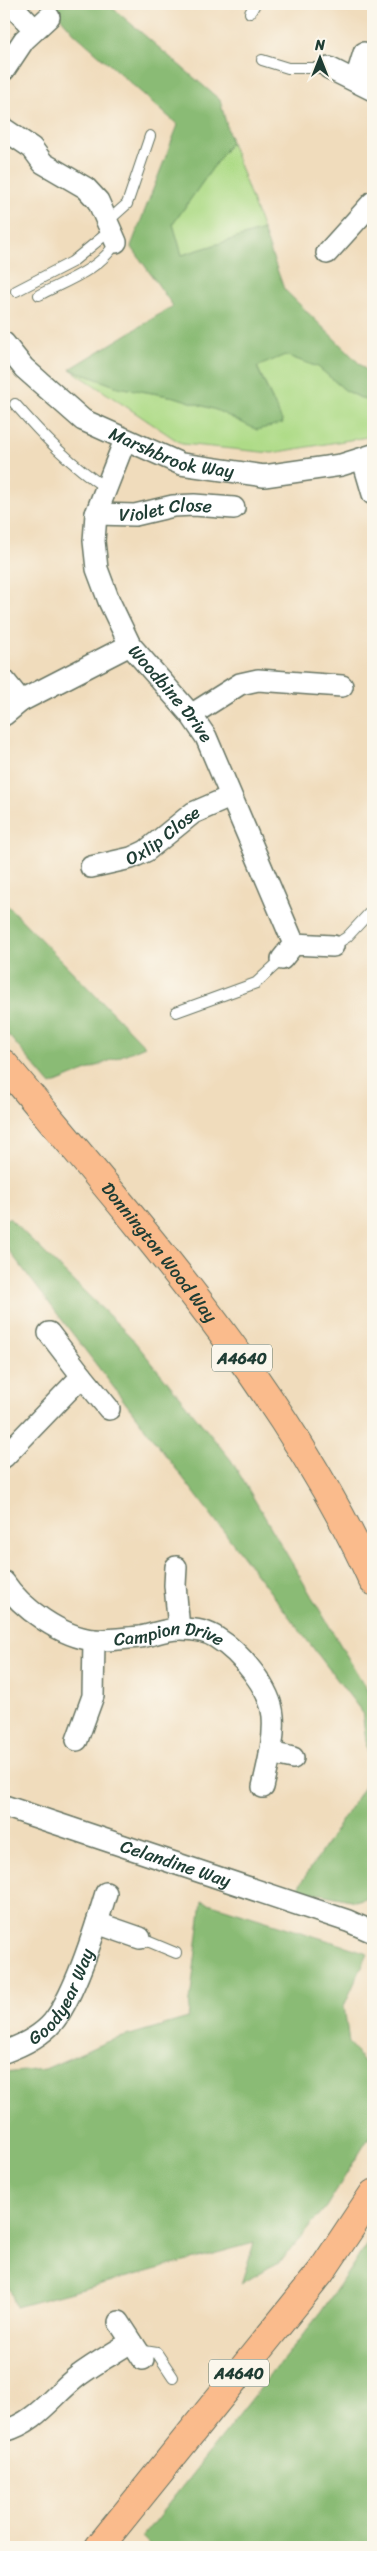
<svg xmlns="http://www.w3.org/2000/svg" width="377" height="2551" font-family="Sriracha,sans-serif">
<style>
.green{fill:#aedb87;stroke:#668c5e}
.forest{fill:#8abb74;stroke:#547c54}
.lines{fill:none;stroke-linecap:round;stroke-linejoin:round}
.lane-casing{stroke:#687564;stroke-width:12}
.street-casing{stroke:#687564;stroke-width:24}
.primary-casing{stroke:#687564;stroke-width:30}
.lane{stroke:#fff;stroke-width:10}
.street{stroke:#fff;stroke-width:21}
.primary{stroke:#fabb8c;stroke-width:28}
.labels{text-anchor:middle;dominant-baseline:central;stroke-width:4;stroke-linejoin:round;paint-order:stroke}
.shield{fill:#fbf7ec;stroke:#61756b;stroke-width:1}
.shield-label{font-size:16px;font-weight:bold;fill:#1f3d34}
.street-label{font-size:18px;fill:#1f3d34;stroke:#fbf7ec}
</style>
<rect width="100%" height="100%" fill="#fbf7ec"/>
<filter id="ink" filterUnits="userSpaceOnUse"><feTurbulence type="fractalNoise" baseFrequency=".02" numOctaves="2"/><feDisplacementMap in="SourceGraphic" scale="10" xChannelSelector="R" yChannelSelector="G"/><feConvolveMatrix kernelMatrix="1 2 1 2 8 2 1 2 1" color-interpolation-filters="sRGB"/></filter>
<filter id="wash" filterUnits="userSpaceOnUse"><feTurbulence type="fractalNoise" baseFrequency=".0096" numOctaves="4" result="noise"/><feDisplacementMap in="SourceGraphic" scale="20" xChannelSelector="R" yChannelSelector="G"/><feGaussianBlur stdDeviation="1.12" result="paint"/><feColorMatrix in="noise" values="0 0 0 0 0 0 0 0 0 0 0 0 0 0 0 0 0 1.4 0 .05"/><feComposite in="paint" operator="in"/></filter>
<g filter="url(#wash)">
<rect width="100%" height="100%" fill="#f0dcbc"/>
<g class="green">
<path d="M231,142L263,230L182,255L173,224Z"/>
<path d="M285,355L318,367L345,390L373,404V436L272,453L182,444L70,369L118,387L175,397L216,410L283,423L257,366Z"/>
</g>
<g class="forest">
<path d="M49,4H108L220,100L231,142L173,224L182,255L263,230L284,289L373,377V404L345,390L318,367L285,355L257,367L283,423L257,430L216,410L175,397L118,387L70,369L173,306L131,246L178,125L74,33Z"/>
<path d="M4,902L145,1046L51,1085L4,1030Z"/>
<path d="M9,1218L130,1336L231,1460L373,1700V1896L355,1901L297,1889L371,1776L362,1712L4,1244V1220Z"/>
<path d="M202,1901L368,1953L344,2006L349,2043L373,2075V2131L326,2207L283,2259L241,2284L254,2243L16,2307L4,2272V2073L45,2069L106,2042L188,2018Z"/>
<path d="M373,2235V2547H152L142,2537L321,2312Z"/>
</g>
</g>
<g filter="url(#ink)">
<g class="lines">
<g class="lane-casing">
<g id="lane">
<path d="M250,13L255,4"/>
<path d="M262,60L288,68H329"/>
<path d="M108,221L127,204L150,136"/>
<path d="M16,291L72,262L111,230"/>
<path d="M39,295C66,281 101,269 116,242"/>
<path d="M15,404C43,436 71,465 106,488"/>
<path d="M333,946L347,937L373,909"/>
<path d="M176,1012L256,983L282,959"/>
<path d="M140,1938L176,1953"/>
<path d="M138,2350L157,2353L173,2377"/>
</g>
</g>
<g class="street-casing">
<g id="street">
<path d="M19,13L34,29"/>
<path d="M329,68L373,90"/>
<path d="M4,70L24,40L49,17"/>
<path d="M356,79L364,53"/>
<path d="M4,129L32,148L43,163L86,188L98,201L116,242"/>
<path d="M327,253L373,202"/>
<path id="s1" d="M4,343L24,368L83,420L181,464L264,476L341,465L373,455"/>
<path id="s2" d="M125,440L96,514L94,541L97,569L109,601L130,645L191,715L206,737L294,944"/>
<path d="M363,460L373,494"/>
<path id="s3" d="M96,514L135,515L173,506L194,505L234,508"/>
<path d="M4,680L21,701"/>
<path d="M4,715L21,701L130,645"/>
<path d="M191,715L240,684L258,680L342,686"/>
<path id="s4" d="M91,867L131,858L146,851L193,813L230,797"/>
<path d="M282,959L294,944L333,946"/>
<path d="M82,1376L109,1409"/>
<path d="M4,1457L82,1376L49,1333"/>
<path d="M176,1567L175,1585L179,1629"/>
<path id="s5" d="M4,1582C21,1608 62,1637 94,1640C108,1641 126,1638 140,1637C153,1635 167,1628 181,1629C193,1629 207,1631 217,1638C240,1652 271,1689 273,1716C275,1739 268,1765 263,1787"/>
<path d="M77,1740L93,1696L94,1640"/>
<path d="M270,1753L293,1758"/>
<path id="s6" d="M4,1806L348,1921L373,1932"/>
<path d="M97,1923L140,1938"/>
<path id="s7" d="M4,2052C21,2046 41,2036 53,2022C75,1995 96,1927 106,1893"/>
<path d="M119,2322L143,2359"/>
<path d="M4,2431C37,2422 52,2396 78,2376C95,2363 114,2353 131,2342"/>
</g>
</g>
<g class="primary-casing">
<g id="primary">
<path id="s8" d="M4,1064C139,1226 284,1387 373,1581"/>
<path d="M99,2547L321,2272L373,2194"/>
</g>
</g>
<use href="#lane" class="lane"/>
<use href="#street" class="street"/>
<use href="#primary" class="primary"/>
</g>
</g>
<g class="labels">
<g class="shield">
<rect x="212" y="1344.5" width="60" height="27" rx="4"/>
<rect x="209" y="2359.5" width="60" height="27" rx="4"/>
</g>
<g class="shield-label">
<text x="242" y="1358">A4640</text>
<text x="239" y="2373">A4640</text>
</g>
<g class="street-label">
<text stroke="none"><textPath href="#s1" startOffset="206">Marshbrook Way</textPath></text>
<text stroke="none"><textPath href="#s3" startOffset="70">Violet Close</textPath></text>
<text stroke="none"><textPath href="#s2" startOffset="281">Woodbine Drive</textPath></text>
<text stroke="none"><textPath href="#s4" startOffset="80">Oxlip Close</textPath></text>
<text stroke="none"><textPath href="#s8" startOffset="244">Donnington Wood Way</textPath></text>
<text stroke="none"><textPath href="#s5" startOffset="186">Campion Drive</textPath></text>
<text stroke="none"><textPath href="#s6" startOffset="181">Celandine Way</textPath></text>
<text stroke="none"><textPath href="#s7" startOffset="84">Goodyear Way</textPath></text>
</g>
</g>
<rect width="377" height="2551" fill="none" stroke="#fbf7ec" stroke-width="20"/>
<g transform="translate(320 58)" stroke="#fbf7ec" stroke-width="4" paint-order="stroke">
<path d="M0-4L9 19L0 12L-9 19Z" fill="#1f3d34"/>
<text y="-8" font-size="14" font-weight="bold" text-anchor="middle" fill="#1f3d34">N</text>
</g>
</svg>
